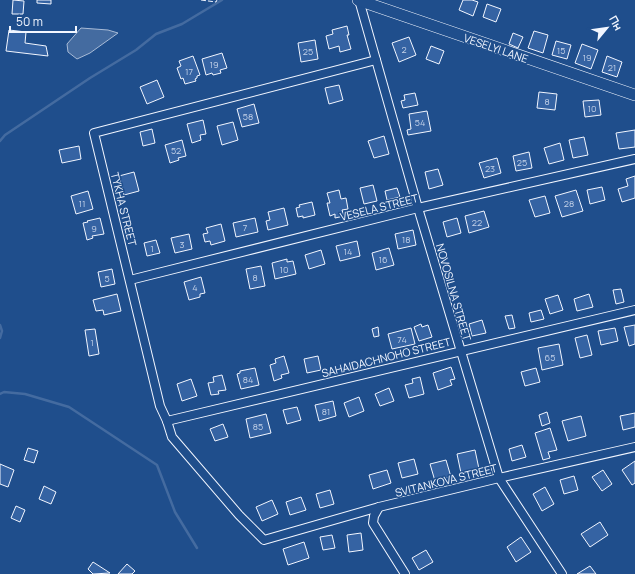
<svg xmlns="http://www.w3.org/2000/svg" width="635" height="574" font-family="Manrope,sans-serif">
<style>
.water{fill:#446ba0;stroke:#a8bbd7}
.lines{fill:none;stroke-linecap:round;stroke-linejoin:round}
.stream{stroke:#446ba0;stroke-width:2.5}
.building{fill:#3563a3;stroke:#f2f6ff}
.street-casing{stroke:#f2f6ff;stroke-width:10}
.secondary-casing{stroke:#f2f6ff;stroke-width:12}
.street{stroke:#1f4e8c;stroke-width:8}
.secondary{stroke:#1f4e8c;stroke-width:11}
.fence{stroke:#f2f6ff;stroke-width:1;stroke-dasharray:5 2;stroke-linecap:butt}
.labels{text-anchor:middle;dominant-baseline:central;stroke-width:3;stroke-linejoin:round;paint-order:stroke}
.number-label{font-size:9px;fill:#c3d1e8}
.street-label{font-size:11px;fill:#f2f6ff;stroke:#1f4e8c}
</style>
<rect width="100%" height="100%" fill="#1f4e8c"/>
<path class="water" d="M81,28L108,30L118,33L90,53L77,59L68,52L67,44Z"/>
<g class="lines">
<g class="stream">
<path d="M0,141L5,135L90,78L136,50L156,34L182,24L222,0"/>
<path d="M0,325L2,331L0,338"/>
<path d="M0,394L4,392L25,394L69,407L157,465L175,512L197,548"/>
</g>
</g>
<g class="building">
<path d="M13,0L24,1L23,14H12Z"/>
<path d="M37,0H51V4L37,3Z"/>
<path d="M463,0H472L478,2L473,16L459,10Z"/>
<path d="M487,4L501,9L496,22L483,17Z"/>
<path d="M347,26L349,35H347L351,49L340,52L339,46L329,49L326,36L333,34L332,30Z"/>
<path d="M9,30L26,32L25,43L46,46L48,56L6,51Z"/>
<path d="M534,31L548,35L543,53L528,48Z"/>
<path d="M513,33L523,37L518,48L509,44Z"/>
<path d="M409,37L416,55L399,62L392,43Z"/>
<path d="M315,40L318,59L301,62L298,43Z"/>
<path d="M556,41L571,45L567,59L552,55Z"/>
<path d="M582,44L598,50L591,69L575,63Z"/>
<path d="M431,46L444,51L439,64L426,59Z"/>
<path d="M222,53L227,68L220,70L221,73L213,75L212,73L206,75L202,59Z"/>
<path d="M193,56L200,75L197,76V78L195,79L196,81L185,84L183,78L181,79L177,68L181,66L179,61Z"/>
<path d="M607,56L622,62L617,77L602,72Z"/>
<path d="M157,80L164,97L147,104L140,87Z"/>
<path d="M339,85L343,100L329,104L325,88Z"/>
<path d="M539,92L557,94L555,110L537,108Z"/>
<path d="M415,93L418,105L403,108L401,101L405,100L404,95Z"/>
<path d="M599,100L601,115L585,117L583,101Z"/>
<path d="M254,104L259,123L242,127L237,109Z"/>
<path d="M427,111L431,131L408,135L407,130L411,129L409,114Z"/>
<path d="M203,120L206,134L200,135L201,140L192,143L187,124Z"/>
<path d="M233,122L238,140L222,145L217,126Z"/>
<path d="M152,129L155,143L143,146L140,132Z"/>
<path d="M635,130V147L619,149L616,133Z"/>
<path d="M384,136L389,154L374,158L368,141Z"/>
<path d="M584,137L588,155L573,158L569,140Z"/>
<path d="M182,140L186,156L178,158L179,160L170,163L165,145Z"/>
<path d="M560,143L564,160L549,164L544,148Z"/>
<path d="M79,146L81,159L62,163L59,150Z"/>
<path d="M529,152L532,168L516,171L513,156Z"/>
<path d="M497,158L501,173L484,178L479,163Z"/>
<path d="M438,169L443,185L429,189L425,172Z"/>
<path d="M134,172L139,191L124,195L119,176Z"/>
<path d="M635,176V198L622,202L618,189L628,186L626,179Z"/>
<path d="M373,185L377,201L364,204L360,188Z"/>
<path d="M602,187L605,200L590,204L587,190Z"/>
<path d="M397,188L400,197L387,200L385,191Z"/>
<path d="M339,190L341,199L346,198L348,209L342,210L344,216L335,218V214L330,216L327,203H330L327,193Z"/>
<path d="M576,190L583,211L562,217L555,196Z"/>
<path d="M88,191L93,209L76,214L71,196Z"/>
<path d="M545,196L550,213L535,217L529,200Z"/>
<path d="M312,202L315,215L303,218V216L298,217L296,208L300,207L299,205Z"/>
<path d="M284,208L288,225L268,230L266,221L270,220L268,212Z"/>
<path d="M484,211L489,227L469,233L465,216Z"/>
<path d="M100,218L104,234L92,236L93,238L87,240L83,223L88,222L87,221Z"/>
<path d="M255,218L258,232L236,237L233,223Z"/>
<path d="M457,218L461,233L447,237L443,222Z"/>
<path d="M221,224L225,241L211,245L210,241L205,242L203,234L208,233L206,228Z"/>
<path d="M413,230L416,245L398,249L395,234Z"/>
<path d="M189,234L192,249L175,253L171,238Z"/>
<path d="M156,240L160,253L147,256L144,243Z"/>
<path d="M357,241L360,256L340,261L336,246Z"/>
<path d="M389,248L394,265L376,270L372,253Z"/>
<path d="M321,250L325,264L309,269L305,255Z"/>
<path d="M287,259V262L293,261L296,274L275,279L272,263Z"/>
<path d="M261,266L265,286L250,289L246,269Z"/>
<path d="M112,269L115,284L101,287L98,272Z"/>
<path d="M201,277L205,293L200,294V297L189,300L184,282Z"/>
<path d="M621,289L624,302L616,304L613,290Z"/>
<path d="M117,294L121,311L104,315L103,310L96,311L93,300Z"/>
<path d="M589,294L593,307L577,311L574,299Z"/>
<path d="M558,295L563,310L550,314L545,299Z"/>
<path d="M541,310L544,319L531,322L529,313Z"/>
<path d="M512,315L515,328L509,329L505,316Z"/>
<path d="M482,320L486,333L472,336L469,324Z"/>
<path d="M421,324L422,327L428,325L432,337L419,341L414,327Z"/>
<path d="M635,325V344L629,346L624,327Z"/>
<path d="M378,327L379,336L374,337L372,329Z"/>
<path d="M411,328L415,344L392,349L388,334Z"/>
<path d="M615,328L618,341L601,345L598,331Z"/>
<path d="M95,329L99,354L89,356L85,330Z"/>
<path d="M587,335L592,355L580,358L575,338Z"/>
<path d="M559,344L563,365L542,370L538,348Z"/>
<path d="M284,356L289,373L281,375L282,378L274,381L270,365L276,363L275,359Z"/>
<path d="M318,356L321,370L307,373L304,359Z"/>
<path d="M451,367L455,379L450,380L452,385L438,390L433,373Z"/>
<path d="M255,368L259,385L241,389L237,374L240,373V371Z"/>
<path d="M536,368L540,382L525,386L521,372Z"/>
<path d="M222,375L226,390L218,391L219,394L211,395L208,383L214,382L213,377Z"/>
<path d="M420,377L424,394L409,398L405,385L413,383L412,379Z"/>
<path d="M191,379L197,396L182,401L177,384Z"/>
<path d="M389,388L394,401L380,406L375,394Z"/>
<path d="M359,397L364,411L349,417L344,403Z"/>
<path d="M333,401L336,416L319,421L315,405Z"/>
<path d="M297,407L301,420L287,424L283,410Z"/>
<path d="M547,412L550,423L542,426L539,415Z"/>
<path d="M635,413V427L623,430L620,416Z"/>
<path d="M266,414L271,433L250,438L246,419Z"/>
<path d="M581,416L586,436L568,441L562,421Z"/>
<path d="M223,424L228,437L215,441L210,429Z"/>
<path d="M550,428L557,450L548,452L550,458L543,460L535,433Z"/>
<path d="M522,445L526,457L512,461L509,449Z"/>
<path d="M28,448L38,451L34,463L24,460Z"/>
<path d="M475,450L479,469L461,473L457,454Z"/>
<path d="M414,459L418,474L402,478L398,463Z"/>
<path d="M446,460L451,477L435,481L430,464Z"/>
<path d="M635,461V483L632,485L622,470Z"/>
<path d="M0,464L14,470L8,487L0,484Z"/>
<path d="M387,470L391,483L373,489L369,475Z"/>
<path d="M603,470L612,484L602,491L592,477Z"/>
<path d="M574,476L578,490L564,494L560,480Z"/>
<path d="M44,486L56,492L51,504L39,499Z"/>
<path d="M545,487L554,504L542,511L533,494Z"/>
<path d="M330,490L334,504L320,508L316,494Z"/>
<path d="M301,497L306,510L290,515L286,502Z"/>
<path d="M272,500L278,514L262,521L256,507Z"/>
<path d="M16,506L25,510L20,522L11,518Z"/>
<path d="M600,522L608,535L590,547L581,534Z"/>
<path d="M361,533L363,550L349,552L347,535Z"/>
<path d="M332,535L335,548L323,550L320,537Z"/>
<path d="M521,537L531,552L516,562L507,547Z"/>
<path d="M304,542L309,558L288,565L283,549Z"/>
<path d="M426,550L433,562L419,570L412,558Z"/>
<path d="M93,562L110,573L93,574L88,569Z"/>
<path d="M127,564L135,571L132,574H118Z"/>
<path d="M590,566L596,574H577Z"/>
</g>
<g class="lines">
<g class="street-casing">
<g id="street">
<path d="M359,0L418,208L499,478L562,574"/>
<path d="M376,60L94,133L160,406L167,421L172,437L239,515L264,540L379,507L499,478L635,447"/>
<path d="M130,280L418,208L635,159"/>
<path d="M167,421L635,310"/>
<path d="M379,507L374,516L373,523L405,574"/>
</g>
</g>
<g class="secondary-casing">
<path id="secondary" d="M358,0L635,95"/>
</g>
<use href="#street" class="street"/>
<use href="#secondary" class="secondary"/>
<path class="fence" d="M201,0L216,2L217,0"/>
</g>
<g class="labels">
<g class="number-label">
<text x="404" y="49">2</text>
<text x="561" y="50">15</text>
<text x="308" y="51">25</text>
<text x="587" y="57">19</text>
<text x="214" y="64">19</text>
<text x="612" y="67">21</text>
<text x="189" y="71">17</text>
<text x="547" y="101">8</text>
<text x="592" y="108">10</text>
<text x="248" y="116">58</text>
<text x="420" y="122">54</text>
<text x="176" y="150">52</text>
<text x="522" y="162">25</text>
<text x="490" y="168">23</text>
<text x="82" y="203">11</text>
<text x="569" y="203">28</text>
<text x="477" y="222">22</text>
<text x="245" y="227">7</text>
<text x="94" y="228">9</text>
<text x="406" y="239">18</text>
<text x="182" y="244">3</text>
<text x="152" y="248">1</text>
<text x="348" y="251">14</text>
<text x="383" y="259">16</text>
<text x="284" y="269">10</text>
<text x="255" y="277">8</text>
<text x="107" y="278">5</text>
<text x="195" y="287">4</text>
<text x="402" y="339">74</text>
<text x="92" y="342">1</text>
<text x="550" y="357">65</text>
<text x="248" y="379">84</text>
<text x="326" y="411">81</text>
<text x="258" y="426">85</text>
</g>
<g class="street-label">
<text transform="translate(496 48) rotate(19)">VESELYI LANE</text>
<text transform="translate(379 207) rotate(-14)">VESELA STREET</text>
<text transform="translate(124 209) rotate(76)">TYKHA STREET</text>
<text transform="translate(454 292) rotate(74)">NOVOSILNA STREET</text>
<text transform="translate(386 357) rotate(-14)">SAHAIDACHNOHO STREET</text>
<text transform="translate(446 480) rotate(-14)">SVITANKOVA STREET</text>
</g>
</g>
<g transform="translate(607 28) rotate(61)" stroke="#1f4e8c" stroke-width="3" paint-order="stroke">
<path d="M0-3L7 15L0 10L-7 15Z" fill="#f2f6ff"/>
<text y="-6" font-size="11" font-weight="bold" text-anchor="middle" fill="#f2f6ff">Пн</text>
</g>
<path d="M10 26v6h66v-6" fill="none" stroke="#f2f6ff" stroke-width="2"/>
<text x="16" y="26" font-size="12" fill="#f2f6ff" stroke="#1f4e8c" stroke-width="3" paint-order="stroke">50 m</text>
</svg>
